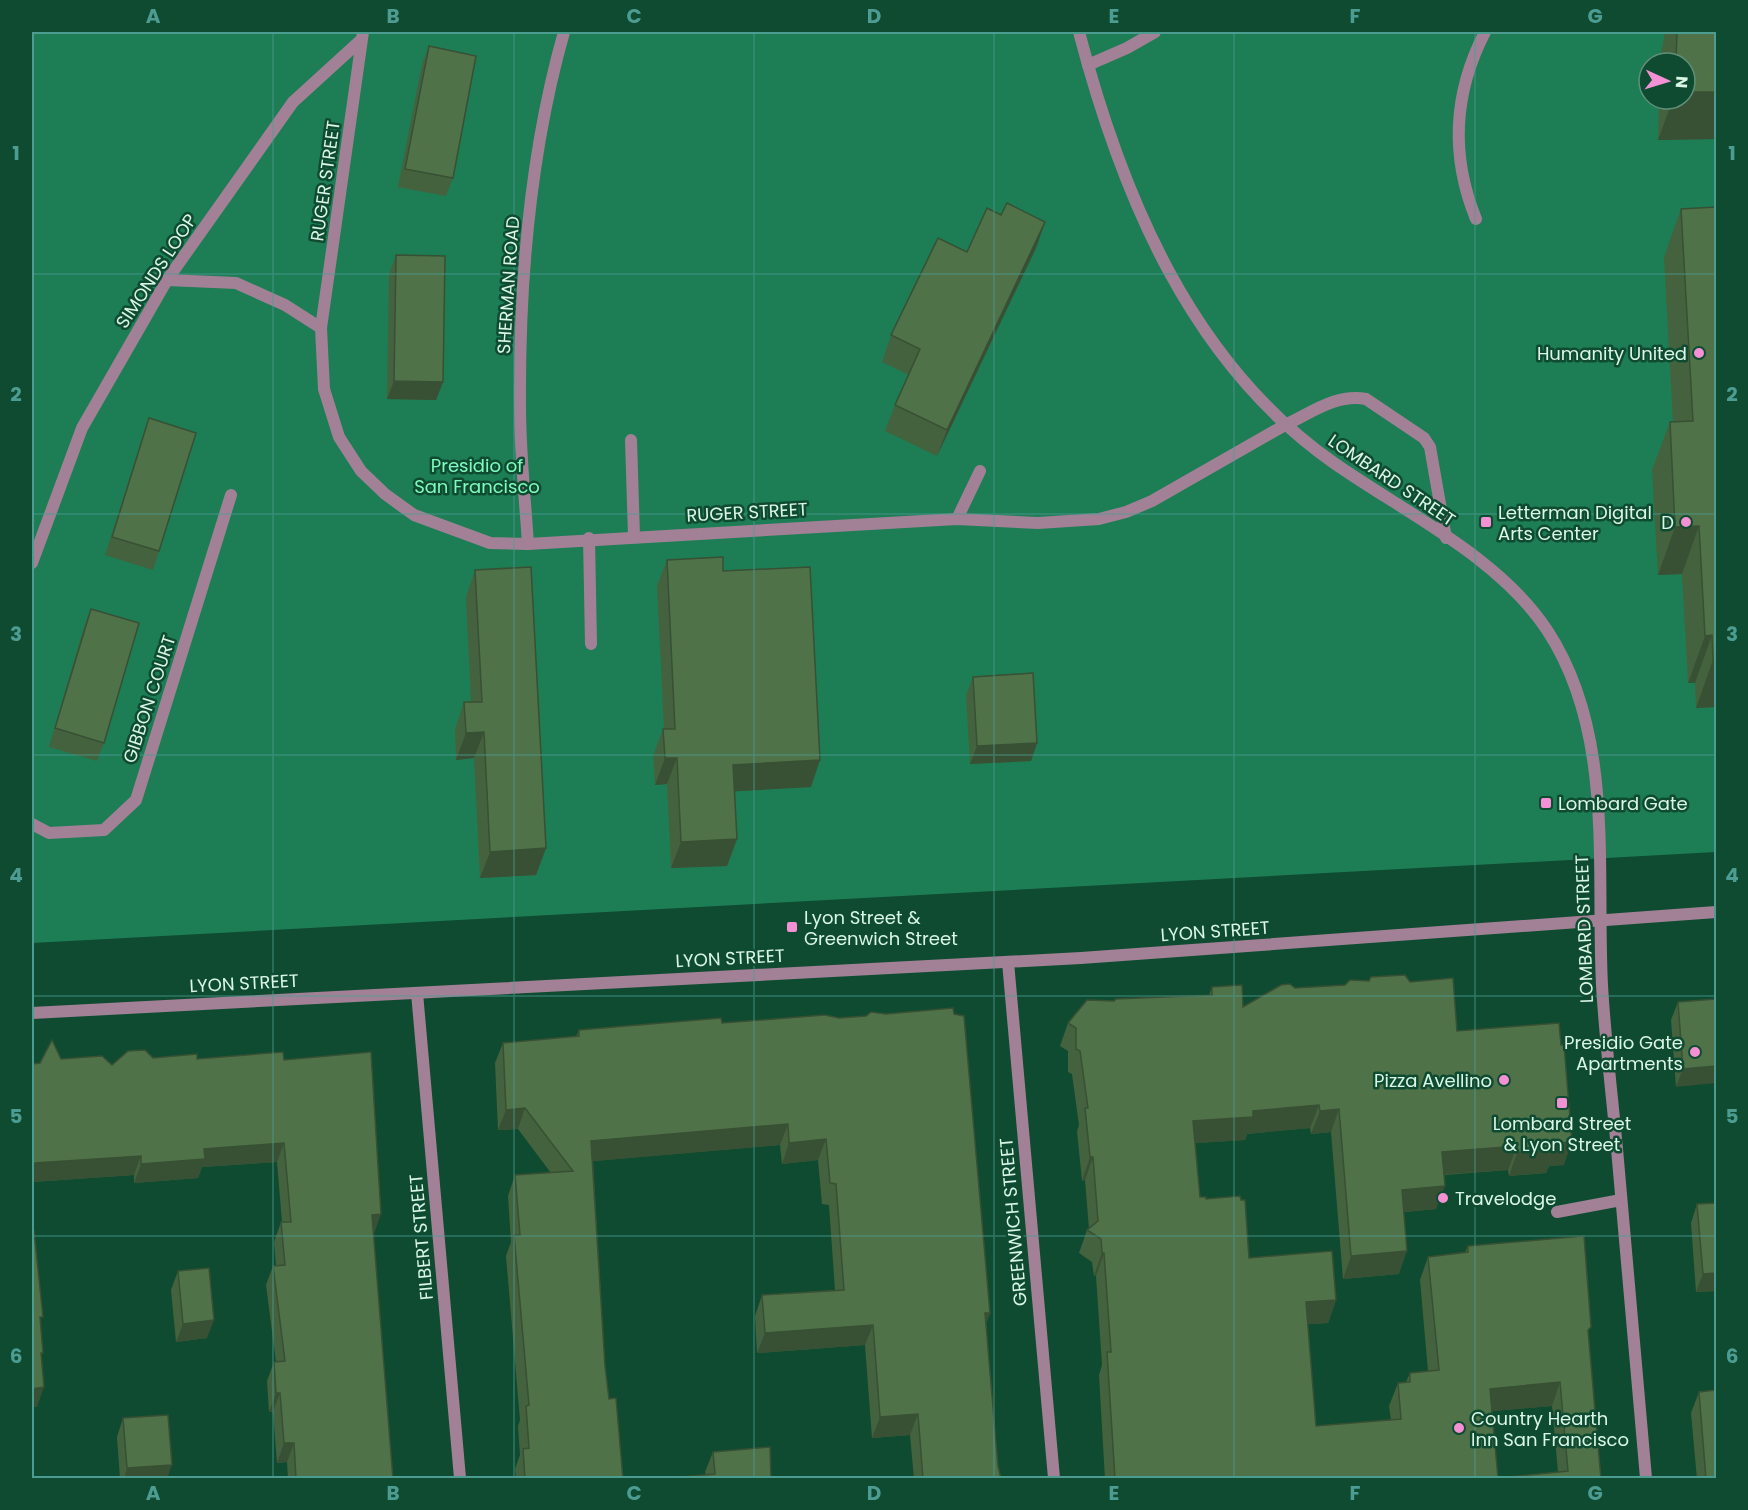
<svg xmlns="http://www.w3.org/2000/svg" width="1748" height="1510" font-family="Poppins,sans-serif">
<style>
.green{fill:#1d7d55;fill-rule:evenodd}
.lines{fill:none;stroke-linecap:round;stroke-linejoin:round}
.service{stroke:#a28196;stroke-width:12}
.minor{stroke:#a28196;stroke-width:12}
.tertiary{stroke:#a28196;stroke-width:12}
.wall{fill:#45623f;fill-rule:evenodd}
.shaded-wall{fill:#385033}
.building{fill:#507249;stroke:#385033;stroke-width:1.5;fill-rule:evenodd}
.grid{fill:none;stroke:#4c9c92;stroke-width:1.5;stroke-opacity:0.55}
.poi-dot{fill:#f491d4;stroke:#0f4b31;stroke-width:2}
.labels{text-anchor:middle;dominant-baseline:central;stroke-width:5;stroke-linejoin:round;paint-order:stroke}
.street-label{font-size:18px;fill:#daf6e6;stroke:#0f4b31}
.poi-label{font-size:18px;fill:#daf6e6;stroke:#0f4b31;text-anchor:start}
.park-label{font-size:18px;fill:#80fabe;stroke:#0f4b31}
.neatline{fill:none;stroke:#4c9c92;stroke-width:2}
.grid-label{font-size:20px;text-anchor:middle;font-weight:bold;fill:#4c9c92}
</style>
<rect width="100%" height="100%" fill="#0f4b31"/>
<path class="green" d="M32,32H1716V852L32,943ZM1649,63H1685V99H1649Z"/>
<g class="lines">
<g class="service">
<path d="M1476,219C1450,155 1454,92 1485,32"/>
<path d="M1285,425C1311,413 1337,393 1366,399L1424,438L1430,447L1446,538"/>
<path d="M631,440L634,536"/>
<path d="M957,519L980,471"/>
<path d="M589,538L591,644"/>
<path d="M32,824L49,833L104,830L136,800L231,495"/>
<path d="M1557,1212L1621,1200"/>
</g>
<g class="minor">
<path d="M363,32L321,328L324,389L339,437L361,471L385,494L414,515L490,543L528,544L957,519L1038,523L1099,519L1126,512L1152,501L1285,425"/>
<path d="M1088,65L1127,48L1155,32"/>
<path d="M167,280L236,283L285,305L321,328"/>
<path d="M528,544C525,498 520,452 520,407C519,282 530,152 564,32"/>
<path d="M32,563L82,428L167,280L293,102L361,40"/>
<path d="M1008,962L1054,1478"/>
<path d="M417,993L460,1478"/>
<path d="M32,1013L1081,958L1716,912"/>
</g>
<path class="tertiary" d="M1079,32C1122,196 1191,363 1334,463C1404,512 1499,557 1547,630C1615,733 1596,868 1602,985C1605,1039 1612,1095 1617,1149C1627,1259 1636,1369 1646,1478"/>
</g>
<g class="wall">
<path d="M1665,32H1716V139L1658,140L1659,99H1685V63H1660L1661,54Z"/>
<path d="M429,46L453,178L446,196L398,187L422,64Z"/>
<path d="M1716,207V707L1696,708L1695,683H1688L1682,574L1658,575L1652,470L1670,422H1673L1664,257L1681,209Z"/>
<path d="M1001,215L1045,222L1036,248L937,456L885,431L895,405L909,375L882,362L891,335Z"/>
<path d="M396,255L443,382L436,400L387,399L389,274Z"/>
<path d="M149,418L159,551L153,570L105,555L143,437Z"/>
<path d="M667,560L723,571L811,787L735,791L737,839L727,866L671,868L667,784L655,785L653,756L663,729H664L657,586Z"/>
<path d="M475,570L546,848L536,875L480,878L474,758L456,760L455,729L464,702H471L466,597Z"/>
<path d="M91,609L104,743L97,761L49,747L84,627Z"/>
<path d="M973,677L1037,743L1031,761L970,764L966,695Z"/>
<path d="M1410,982L1457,1031L1564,1165L1549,1166L1546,1173L1509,1176L1508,1170L1444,1175L1436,1209L1404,1212L1399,1274L1343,1279L1331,1132L1311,1134L1310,1128L1276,1131L1247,1134L1245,1140L1195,1143L1200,1197L1206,1199L1249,1258L1336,1300L1328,1323L1307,1324L1316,1426L1391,1420L1389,1406L1398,1383L1406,1382L1410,1373L1428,1371L1420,1280L1428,1257L1465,1252L1468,1246L1588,1334L1601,1479H1105L1099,1375L1102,1365L1096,1276H1094L1092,1262L1079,1253L1087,1230L1089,1229L1085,1180L1082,1181L1077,1131L1079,1125L1072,1074L1068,1072V1051L1060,1046L1068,1023L1114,1001L1209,995L1212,987L1243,1007L1295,988ZM1552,1406L1558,1472L1498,1478L1492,1411Z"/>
<path d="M1716,999L1676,1087L1671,1020L1678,1002Z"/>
<path d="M722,1023L990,1313L986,1324L998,1466L1001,1479H914L910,1435L872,1438L865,1345L757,1353L755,1316L762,1295L835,1290L829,1205L822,1204L818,1160L782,1164L780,1145L593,1161L605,1366L609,1399L623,1479H516L515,1469L520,1455L518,1426L520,1420L506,1256L511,1242L508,1196L515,1175L551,1173L518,1129L498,1130L495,1063L503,1043L576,1037L579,1030Z"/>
<path d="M153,1058L284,1060L374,1234H373L393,1479H288L287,1462L277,1463L273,1412H269L267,1381L274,1362H276L266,1285L273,1266H276L274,1242L281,1222H282L277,1162L202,1167L198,1178L134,1183V1175L32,1182V1064L40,1063L61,1059L112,1065Z"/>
<path d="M1697,1204L1716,1291L1696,1292L1691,1223Z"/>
<path d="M178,1271L207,1338L176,1342L171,1290Z"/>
<path d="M1699,1392L1716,1479H1697L1691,1413Z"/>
<path d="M123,1418L167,1479H120L117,1437Z"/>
<path d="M713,1452L771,1479L706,1475L705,1472Z"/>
</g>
<g class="shaded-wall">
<path d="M1685,92H1716V139L1658,140L1673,99H1685Z"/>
<path d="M1045,222L1036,248L937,456L947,430Z"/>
<path d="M394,381L443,382L436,400L387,399Z"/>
<path d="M1699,526L1682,574L1658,575L1675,527Z"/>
<path d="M1712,635L1695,683H1688L1705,636Z"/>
<path d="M1713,660H1716V707L1696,708Z"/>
<path d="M484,732L474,758L456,760L466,733Z"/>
<path d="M1037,743L1031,761L970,764L977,746Z"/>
<path d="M665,758H677L667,784L655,785Z"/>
<path d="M820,760L811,787L724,792L733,765Z"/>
<path d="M737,839L727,866L671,868L681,842Z"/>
<path d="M546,848L536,875L480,878L490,852Z"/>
<path d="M1716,1066V1083L1676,1087L1683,1069Z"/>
<path d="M1319,1105L1310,1128L1247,1134L1245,1140L1184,1144L1193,1121L1253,1111Z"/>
<path d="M525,1108L518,1129L498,1130L506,1110Z"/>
<path d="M1339,1109L1331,1132L1311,1134L1320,1111Z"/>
<path d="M788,1124L780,1145L584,1162L591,1141Z"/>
<path d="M826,1139L818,1160L782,1164L789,1143Z"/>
<path d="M1572,1142L1564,1165L1549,1166L1546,1173L1509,1176L1517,1153L1554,1144Z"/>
<path d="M284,1143L277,1162L202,1167L198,1178L134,1183L141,1164L204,1149Z"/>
<path d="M1517,1146L1508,1170L1434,1175L1442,1152Z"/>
<path d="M141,1156L134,1175L32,1182V1169L35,1163Z"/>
<path d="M1090,1157H1093L1085,1180L1082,1181Z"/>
<path d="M1445,1186L1436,1209L1394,1213L1402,1190Z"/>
<path d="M381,1214L374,1234H365L372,1215Z"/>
<path d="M1407,1251L1399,1274L1343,1279L1351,1256Z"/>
<path d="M1102,1253H1104L1096,1276H1094Z"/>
<path d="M1716,1273V1291L1696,1292L1703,1274Z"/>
<path d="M1336,1300L1328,1323L1297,1325L1306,1302Z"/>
<path d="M985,1313H990L982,1334Z"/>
<path d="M214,1320L207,1338L176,1342L183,1324Z"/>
<path d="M873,1325L865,1345L757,1353L765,1333Z"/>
<path d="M1560,1382L1552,1406L1482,1412L1490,1389Z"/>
<path d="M44,1387L37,1407H32V1389Z"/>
<path d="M276,1393H280L273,1412H269Z"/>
<path d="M918,1414L910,1435L872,1438L880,1417Z"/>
<path d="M284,1443H294L287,1462L277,1463Z"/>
<path d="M172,1465L167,1479H124L127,1468Z"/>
</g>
<g class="building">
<path d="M1677,32H1716V92H1685V63H1676Z"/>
<path d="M429,46L476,56L453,178L405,169Z"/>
<path d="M1007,203L1045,222L947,430L895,405L920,349L891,335L938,238L967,252L987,208L1001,215Z"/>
<path d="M1716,207V660H1713L1712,635L1705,636L1699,526L1675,527L1670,422L1693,421L1681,209Z"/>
<path d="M396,255L445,256L443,382L394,381Z"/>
<path d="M149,418L196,433L159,551L112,537Z"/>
<path d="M723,557V571L810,567L820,760L733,765L737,839L681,842L677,758H665L663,729H675L667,560Z"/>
<path d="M531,567L546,848L490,852L484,732L466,733L464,702H482L475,570Z"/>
<path d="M91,609L139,623L104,743L55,728Z"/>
<path d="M1033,673L1037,743L977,746L973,677Z"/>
<path d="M1405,975L1410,982L1453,978L1457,1031L1559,1023L1561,1045H1564L1572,1142L1554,1144L1555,1150L1517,1153V1146L1442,1152L1445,1186L1402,1190L1407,1251L1351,1256L1339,1109L1320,1111L1319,1105L1285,1108L1253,1111V1117L1193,1121L1200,1197H1206V1199L1240,1196L1241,1200H1245L1249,1258L1332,1251L1336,1300L1306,1302L1316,1426L1401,1419L1398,1383L1410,1382V1373L1439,1370L1428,1257L1468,1252V1246L1584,1236L1591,1327L1588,1330L1601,1479H1115L1107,1352H1111L1104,1253H1102L1101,1239L1087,1230L1098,1221L1093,1157H1090L1085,1108H1088L1080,1051L1076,1049V1028L1068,1023L1087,1000L1114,1001L1116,999L1212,995V987L1242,985L1243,1007L1281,985L1290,984L1295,988L1345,985L1350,980L1369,981L1371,977ZM1560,1382L1568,1471L1498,1478L1490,1389Z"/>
<path d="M1716,999V1066L1683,1069L1678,1002Z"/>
<path d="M953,1008L954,1014L964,1016L990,1313H985L998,1466L1001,1479H923L918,1414L880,1417L873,1325L765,1333L762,1295L844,1290L836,1184L830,1183L826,1139L789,1143L788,1124L591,1141L605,1366L609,1399L616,1398L623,1479H525L523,1449L529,1448L526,1406L529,1405L514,1235H520L515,1175L573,1171L525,1108L506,1110L503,1043L579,1036V1030L721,1018L722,1023L825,1015L839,1018L866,1016L871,1012L886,1014Z"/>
<path d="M52,1040L61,1059L102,1056L112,1065L128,1051L145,1050L153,1058L197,1054V1059L283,1052L284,1060L371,1052L381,1214L372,1215L393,1479H296L294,1443H284L280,1393H276L274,1362L285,1361L273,1266L285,1265L281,1222H291L284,1143L204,1149L205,1159L141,1164V1156L35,1163L32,1169V1064L40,1063Z"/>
<path d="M1716,1203V1273L1703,1274L1697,1204Z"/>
<path d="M32,1231H34L43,1317H40L43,1353H41L44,1387L32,1389Z"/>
<path d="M209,1268L214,1320L183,1324L178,1271Z"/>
<path d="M1716,1390V1479H1706L1699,1392Z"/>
<path d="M168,1415L172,1465L127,1468L123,1418Z"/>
<path d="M770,1447L771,1479H660L715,1474L713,1452Z"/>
</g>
<path class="grid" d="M273,32V1478M514,32V1478M754,32V1478M994,32V1478M1234,32V1478M1475,32V1478M32,274H1716M32,514H1716M32,755H1716M32,996H1716M32,1236H1716"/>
<g class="poi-dot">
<circle cx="1699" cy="353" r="6"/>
<rect x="1480" y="516" width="12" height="12" rx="3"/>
<circle cx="1686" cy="522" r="6"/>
<rect x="1540" y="797" width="12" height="12" rx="3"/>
<rect x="786" y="921" width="12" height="12" rx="3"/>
<circle cx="1695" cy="1052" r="6"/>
<circle cx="1504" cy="1080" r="6"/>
<rect x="1556" y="1097" width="12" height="12" rx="3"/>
<circle cx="1443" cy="1198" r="6"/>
<circle cx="1459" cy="1428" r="6"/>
</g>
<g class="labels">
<g class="street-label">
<text transform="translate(325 181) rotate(-82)">RUGER STREET</text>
<text transform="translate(156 271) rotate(-57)">SIMONDS LOOP</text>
<text transform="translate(508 285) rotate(-86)">SHERMAN ROAD</text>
<text transform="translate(1392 480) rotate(34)">LOMBARD STREET</text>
<text transform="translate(747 512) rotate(-3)">RUGER STREET</text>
<text transform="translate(149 699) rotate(-72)">GIBBON COURT</text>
<text transform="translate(1584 929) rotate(-92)">LOMBARD STREET</text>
<text transform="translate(1215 931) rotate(-4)">LYON STREET</text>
<text transform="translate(730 958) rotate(-3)">LYON STREET</text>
<text transform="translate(244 983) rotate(-3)">LYON STREET</text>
<text transform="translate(1013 1222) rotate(-95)">GREENWICH STREET</text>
<text transform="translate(421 1237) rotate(-95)">FILBERT STREET</text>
</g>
<g class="poi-label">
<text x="1687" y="353" text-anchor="end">Humanity United</text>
<text x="1498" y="512">Letterman Digital<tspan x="1498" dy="21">Arts Center</tspan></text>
<text x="1674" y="522" text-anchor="end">D</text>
<text x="1558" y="803">Lombard Gate</text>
<text x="804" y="917">Lyon Street &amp;<tspan x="804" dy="21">Greenwich Street</tspan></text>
<text x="1683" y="1042" text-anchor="end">Presidio Gate<tspan x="1683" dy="21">Apartments</tspan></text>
<text x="1492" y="1080" text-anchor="end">Pizza Avellino</text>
<text x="1562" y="1123" text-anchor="middle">Lombard Street<tspan x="1562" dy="21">&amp; Lyon Street</tspan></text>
<text x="1455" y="1198">Travelodge</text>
<text x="1471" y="1418">Country Hearth<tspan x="1471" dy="21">Inn San Francisco</tspan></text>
</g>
<g class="park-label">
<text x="477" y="465">Presidio of<tspan x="477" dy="21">San Francisco</tspan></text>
</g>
</g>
<rect width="1748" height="1510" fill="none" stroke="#0f4b31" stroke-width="66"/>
<g transform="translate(1667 81) rotate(94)"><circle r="28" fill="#0f4b31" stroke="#608f79" stroke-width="1.5"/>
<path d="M0-4.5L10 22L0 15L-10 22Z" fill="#f491d4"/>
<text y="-9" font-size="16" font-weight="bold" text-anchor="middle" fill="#daf6e6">N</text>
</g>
<rect x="33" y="33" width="1682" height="1444" class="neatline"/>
<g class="grid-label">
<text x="153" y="23">A</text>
<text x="393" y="23">B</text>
<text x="634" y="23">C</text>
<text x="874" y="23">D</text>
<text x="1114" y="23">E</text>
<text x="1355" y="23">F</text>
<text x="1595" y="23">G</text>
<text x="16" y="160">1</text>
<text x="1732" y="160">1</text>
<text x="16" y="401">2</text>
<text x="1732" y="401">2</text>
<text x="16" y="641">3</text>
<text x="1732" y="641">3</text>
<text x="16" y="882">4</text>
<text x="1732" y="882">4</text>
<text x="16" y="1123">5</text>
<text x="1732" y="1123">5</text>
<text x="16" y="1363">6</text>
<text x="1732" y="1363">6</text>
<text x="153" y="1500">A</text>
<text x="393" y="1500">B</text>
<text x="634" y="1500">C</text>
<text x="874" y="1500">D</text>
<text x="1114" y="1500">E</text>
<text x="1355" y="1500">F</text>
<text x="1595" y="1500">G</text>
</g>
</svg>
